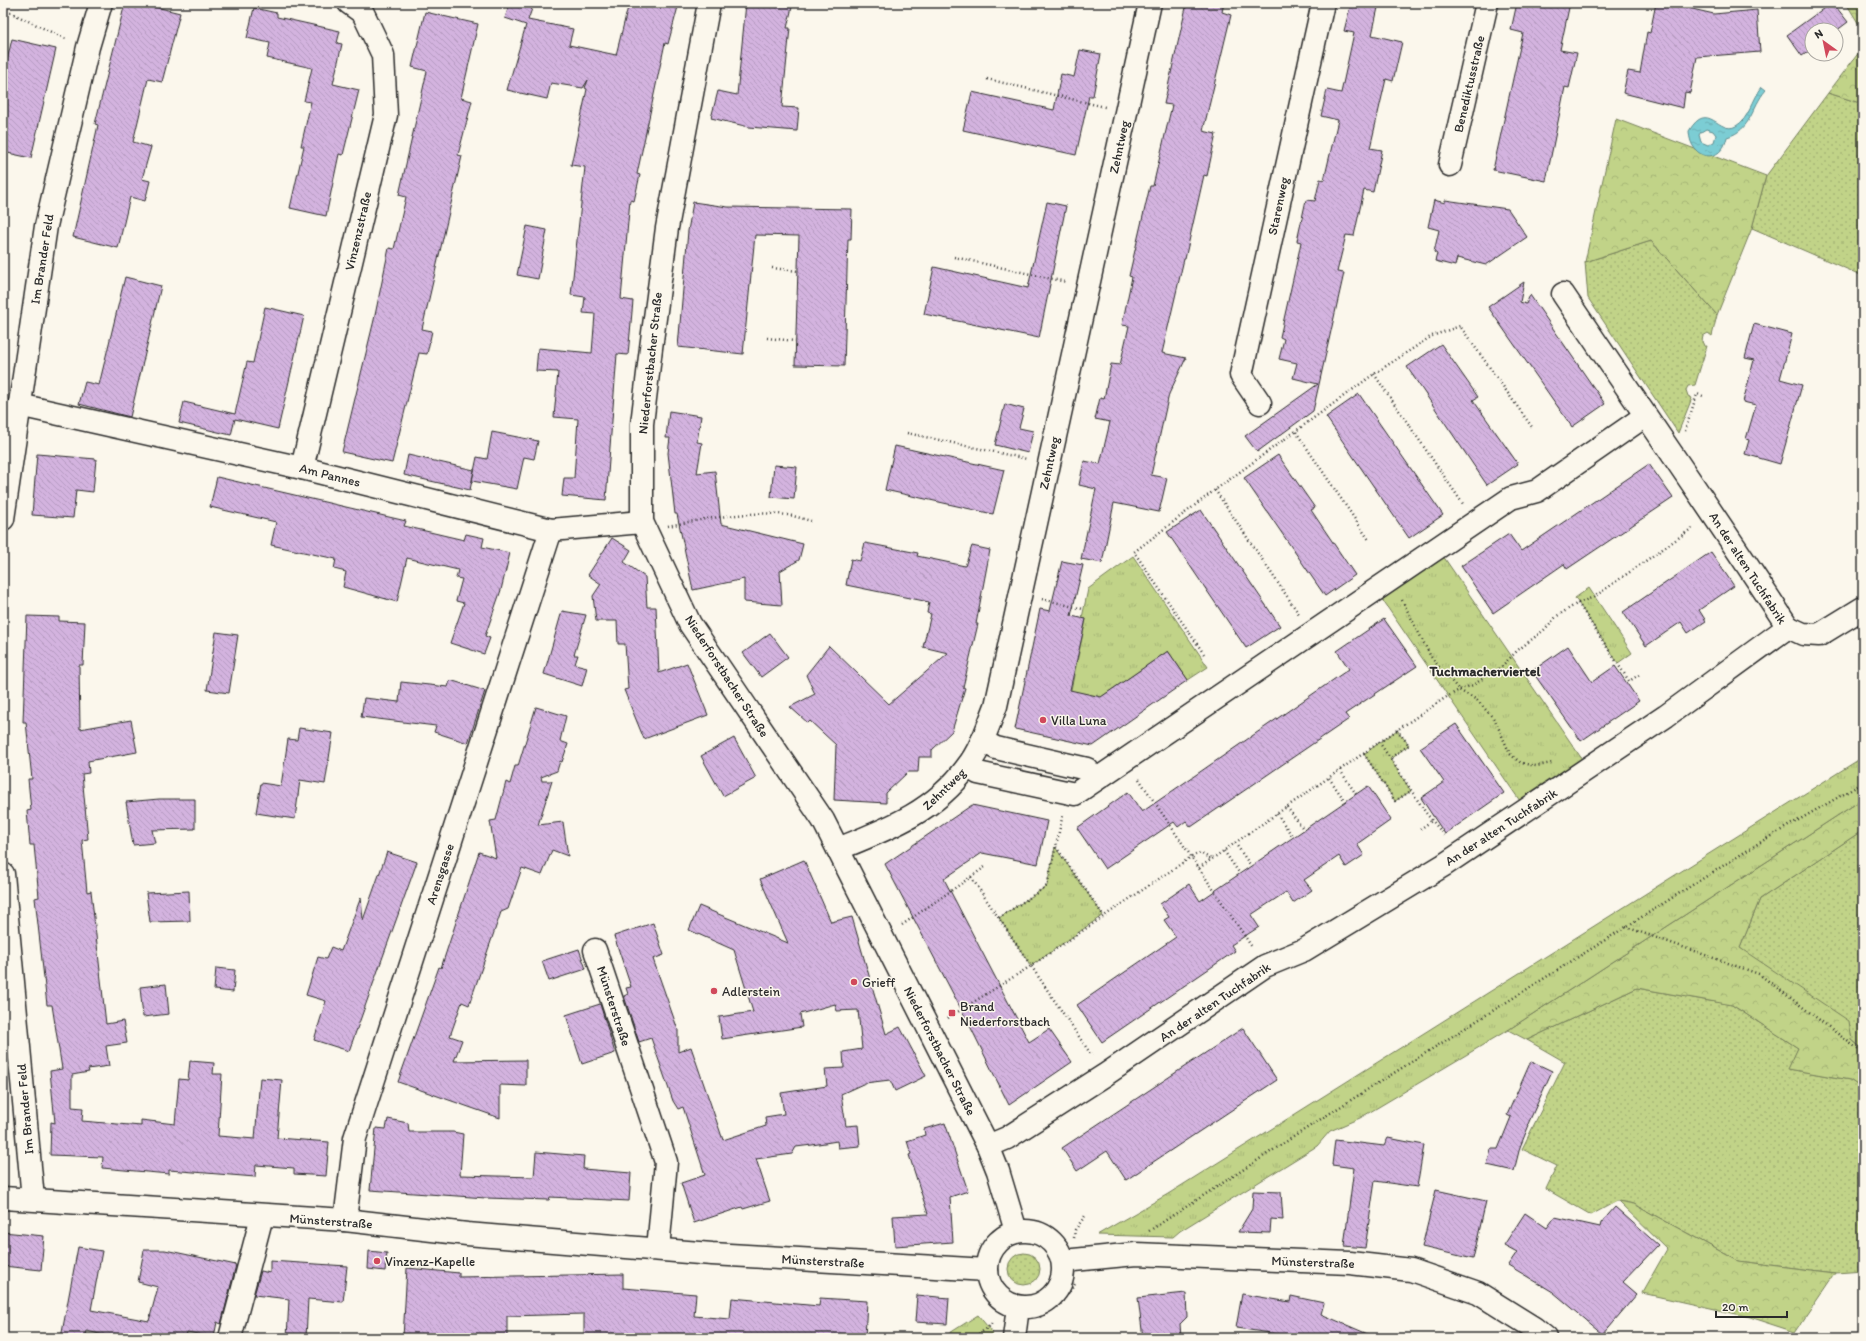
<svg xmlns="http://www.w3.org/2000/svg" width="1866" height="1341" font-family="Itim,sans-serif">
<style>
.grass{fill:url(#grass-dots);stroke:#767f5a}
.forest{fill:url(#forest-crowns);stroke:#767f5a}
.park{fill:url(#park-tufts);stroke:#767f5a}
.water{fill:url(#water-ripples);stroke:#5c8c90;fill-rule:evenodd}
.building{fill:url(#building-back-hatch);stroke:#2b2b2b}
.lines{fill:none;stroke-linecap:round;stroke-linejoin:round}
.minor-casing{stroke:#2b2b2b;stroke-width:25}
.path{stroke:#2b2b2b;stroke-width:2.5;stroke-dasharray:1 3;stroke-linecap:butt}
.minor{stroke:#fbf7ec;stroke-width:22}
.poi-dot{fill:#d1495b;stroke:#fbf7ec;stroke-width:1.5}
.labels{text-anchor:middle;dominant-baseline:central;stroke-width:3;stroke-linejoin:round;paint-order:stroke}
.street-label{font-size:13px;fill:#2b2b2b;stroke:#fbf7ec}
.poi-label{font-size:13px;fill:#2b2b2b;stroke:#fbf7ec;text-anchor:start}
.neighbourhood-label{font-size:14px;font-weight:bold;fill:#2b2b2b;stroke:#fbf7ec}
</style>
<defs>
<pattern id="grass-dots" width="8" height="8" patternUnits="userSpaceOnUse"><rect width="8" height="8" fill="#c1d388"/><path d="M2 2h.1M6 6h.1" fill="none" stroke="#a6b576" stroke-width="1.8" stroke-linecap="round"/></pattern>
<pattern id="forest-crowns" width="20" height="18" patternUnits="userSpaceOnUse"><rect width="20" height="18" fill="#c1d388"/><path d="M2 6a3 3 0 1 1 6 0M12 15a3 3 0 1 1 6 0" fill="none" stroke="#a6b576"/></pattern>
<pattern id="park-tufts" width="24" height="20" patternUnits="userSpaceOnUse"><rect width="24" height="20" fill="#c1d388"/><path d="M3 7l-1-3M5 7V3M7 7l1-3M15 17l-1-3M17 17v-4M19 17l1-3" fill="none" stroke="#a6b576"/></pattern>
<pattern id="water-ripples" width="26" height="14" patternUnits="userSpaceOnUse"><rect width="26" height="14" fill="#7ccdd4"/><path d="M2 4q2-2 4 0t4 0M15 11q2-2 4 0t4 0" fill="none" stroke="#6bb0b6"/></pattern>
<pattern id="building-back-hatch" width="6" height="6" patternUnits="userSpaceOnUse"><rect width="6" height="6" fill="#d3b3df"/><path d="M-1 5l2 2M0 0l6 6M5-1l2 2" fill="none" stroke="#b59ac0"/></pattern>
</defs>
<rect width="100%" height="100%" fill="#fbf7ec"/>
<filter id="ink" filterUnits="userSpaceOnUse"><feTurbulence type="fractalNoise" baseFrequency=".025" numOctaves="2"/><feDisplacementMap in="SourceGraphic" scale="8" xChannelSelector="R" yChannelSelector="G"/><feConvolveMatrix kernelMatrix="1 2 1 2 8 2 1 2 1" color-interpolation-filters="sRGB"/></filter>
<g filter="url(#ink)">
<g class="grass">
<path d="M1828,93L1863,104V276L1752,228L1766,176Z"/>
<path d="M1651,241L1717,315L1712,336L1708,333L1703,336L1702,341L1704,346H1707L1695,385L1688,386L1686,390L1688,396L1692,398L1678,433L1588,298L1585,262Z"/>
<path d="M1863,830V1049L1740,948L1760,899Z"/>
<path d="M1637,988L1732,1005L1798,1048L1789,1069L1850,1080L1863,1089V1271L1836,1273L1738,1261L1634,1204L1617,1201L1591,1215L1546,1189L1557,1166L1522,1149L1565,1062L1527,1040Z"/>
<circle cx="1024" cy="1269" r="16"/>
</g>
<g class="forest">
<path d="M1846,3H1863V31Z"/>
<path d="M1863,47V104L1828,93Z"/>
<path d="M1616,119L1766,176L1752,228L1717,315L1651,241L1585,262Z"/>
<path d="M1863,799V830L1760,899L1740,948L1849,1021L1852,1040L1863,1050V1089L1850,1080L1788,1069L1798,1048L1732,1005L1637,988L1527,1040L1508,1030Z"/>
<path d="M1618,1201L1634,1204L1738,1261L1836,1273L1796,1332L1750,1317L1642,1293L1667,1249Z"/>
</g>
<g class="park">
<path d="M1133,556L1208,667L1188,680L1168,651L1101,697L1086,694L1069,699L1086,619L1082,618L1088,589Z"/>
<path d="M1443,556L1582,759L1520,801L1381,598Z"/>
<path d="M1589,588L1632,653L1618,663L1575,598Z"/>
<path d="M1397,730L1409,745L1390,759L1411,791L1395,801L1364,754Z"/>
<path d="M1863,757V799L1508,1030L1360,1118L1330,1131L1317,1146L1180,1231L1173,1237L1097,1235L1168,1194Z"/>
<path d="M1055,847L1103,915L1031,966L999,918L1047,886Z"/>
<path d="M978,1315L992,1332L991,1338H942Z"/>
</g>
<path class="water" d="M1762,87L1766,90C1751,107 1752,130 1727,137C1722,165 1690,161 1689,131C1708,99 1719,136 1736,126C1749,119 1753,98 1762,87ZM1706,129L1713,131L1716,135L1714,142L1708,145L1701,142L1699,135L1701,132Z"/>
<g class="building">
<path d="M125,3H140L180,13L162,82L148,79L133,142L151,147L142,179L150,181L145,201L130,197L118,248L73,237L98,125L95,124Z"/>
<path d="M510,3H534L528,20L573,29L569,45L616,55L629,3H679L668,44L665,43L637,174L640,175L634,201L630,200L621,299L633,301L628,355L617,354L606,500L562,496L564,478H574L578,419L554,417L558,372L536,371L538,348L592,353L595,314L583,313L585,297L571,295L585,167L571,165L587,89L585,88L588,80L583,88L551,83L547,99L507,90L526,25L505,18Z"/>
<path d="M746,3H793L787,28H790L782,107L799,108L797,131L749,127L711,118L718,91L737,95Z"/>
<path d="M1187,3H1224L1222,12L1231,15L1203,131L1216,134L1207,176L1204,175L1185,259H1184L1162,353L1186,358L1169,394L1151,475L1167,478L1159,512L1114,503L1102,563L1081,559L1096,489L1079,485L1084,461L1100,464L1110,422L1095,419L1100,398L1104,399L1111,364L1120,365L1129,326L1122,325L1132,277L1129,276L1150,186H1153L1172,105L1164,104Z"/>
<path d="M1351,3H1379L1372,35L1402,42L1393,81L1386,79L1370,148L1382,150L1373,192L1364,190L1354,236L1346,235L1337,272L1344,273L1313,411L1257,452L1245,436L1318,384L1293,378L1297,363L1279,359L1284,339L1280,337L1299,252L1301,242L1297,241L1306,200L1315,201L1320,179L1324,180L1338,120L1321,116L1327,90L1341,93L1354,33L1344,31Z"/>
<path d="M1517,3H1570L1560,50L1577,53L1569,88L1565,87L1546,181L1493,170L1523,33L1511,30Z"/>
<path d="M1656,3H1666L1714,14L1757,10L1760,52L1697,57L1690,93L1685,92L1683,108L1623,93L1628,71L1640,73L1647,32L1650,33Z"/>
<path d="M1831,3H1833L1848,22L1836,31L1812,30V49L1802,56L1787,35Z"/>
<path d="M254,8L277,13V17L340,31L337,43L342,44L333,84L359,90L343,155L339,154L326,216L290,208L304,146H301L311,102L304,101L312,68L267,58L270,43L247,38Z"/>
<path d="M425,12L478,24L461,98L472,101L458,155L462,156L422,329L432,331L427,354L419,353L392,463L342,452L374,320L389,248L394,249L406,197L399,195L427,71L412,67Z"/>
<path d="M12,39L56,49L31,158L3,152V77Z"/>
<path d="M1080,50L1101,54L1093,96H1089L1076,155L963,130L972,92L1054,110L1061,74L1074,77Z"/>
<path d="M1434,200L1445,203V200L1508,209L1527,237L1486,265L1457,258L1455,266L1435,261L1437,254L1434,252L1439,230L1428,227Z"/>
<path d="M693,202L728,207L852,209L851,239H848L844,366L795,365L799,236L755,235L743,354L678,347L688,231Z"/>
<path d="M1047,202L1066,206L1039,338L924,314L934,267L1028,288Z"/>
<path d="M527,226L547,230L538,279L517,275Z"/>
<path d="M125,277L161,286L130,417L79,404L85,382L99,385Z"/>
<path d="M1524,282L1520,302L1526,304L1530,295L1605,404L1572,427L1488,307Z"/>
<path d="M265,307L304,316L278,429L235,419L231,435L179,423L184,402L235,414L247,362L253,363Z"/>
<path d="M1754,324L1792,334L1780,379L1802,385L1780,464L1745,454L1749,440L1746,439L1756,405L1743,402L1754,360L1745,358Z"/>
<path d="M1441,344L1478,397L1473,400L1518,464L1487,485L1407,367Z"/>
<path d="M1359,394L1443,515L1409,538L1326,417Z"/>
<path d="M1005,404L1024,409L1019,428L1033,431L1028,453L995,445Z"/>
<path d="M669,411L701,416L697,442L702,443L697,473L715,471L721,524L803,544L799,560L780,571L782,605L744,602V579L693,590L677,514H675L668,453L670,438H666Z"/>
<path d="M492,432L538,441L534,459L524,457L517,489L472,481L477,457L487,459Z"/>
<path d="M895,446L1004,470L993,514L885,490Z"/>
<path d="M37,454L96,459L93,492L76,490L73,518L32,515Z"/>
<path d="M408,455L474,470L470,490L404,475Z"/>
<path d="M1278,455L1315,508L1311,510L1355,575L1325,596L1244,478Z"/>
<path d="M1649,464L1673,498L1567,569L1564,564L1493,613L1461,566L1509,534L1521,551Z"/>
<path d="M774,465L797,467L794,499L771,497Z"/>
<path d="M217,477L406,521L404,526L464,540L466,534L484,538L482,547L510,553L501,590L485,636L490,638L484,654L450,643L464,603L456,601L462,579L456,578L458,570L407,558L397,602L343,587L346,572L334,569L336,559L271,545L276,522L210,507Z"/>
<path d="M1201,510L1280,626L1246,648L1167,532Z"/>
<path d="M612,538L631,550L624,562L645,577L647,607H656L659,673L687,663L708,715L644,739L624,690L628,689L625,644H618L617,621H596L593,596L601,584L588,575Z"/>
<path d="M865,543L918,553L917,556L965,566L972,546L990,550L976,624H978L963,687L965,688L952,731L932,750V757H919L918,772H908L886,793V803L834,800L836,745L810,721L808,723L790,707L815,694L806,675L829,646L889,704L948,653L923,647L931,614L927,613L929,602L846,585L851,559L860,561Z"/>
<path d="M1711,552L1734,586L1699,610L1706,621L1688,633L1681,622L1646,646L1623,612Z"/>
<path d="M1062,561L1083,565L1071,616L1086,619L1070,690L1101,697L1168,651L1188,680L1093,746L1015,729L1040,609L1050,611Z"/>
<path d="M562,611L586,615L574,655H578L575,664L587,667L582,686L544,674Z"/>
<path d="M27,616L59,617V621L85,622L83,665H79L80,729L131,720L137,752L88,761L89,773L82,774L88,839L82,840L87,892L91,891L106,1024L123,1021L127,1043L106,1046L109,1066L88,1069L89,1072L72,1075V1107L83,1108L82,1121L141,1126V1120L175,1124L179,1079L188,1080L190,1061L214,1063L213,1074H222L218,1136L255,1139L260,1078L282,1080L277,1138L329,1142L326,1176L294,1174V1168L256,1165L255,1177L169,1170V1174L102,1168L103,1157L50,1155L51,1122L55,1123L50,1071L62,1069L52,1005H47L35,898L39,897L34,845H30L27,811L31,810L28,779H32L26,722H23Z"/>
<path d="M1384,619L1417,666L1345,714L1349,719L1191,827L1186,821L1178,827L1174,822L1105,869L1077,828L1128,792L1142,812L1349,669L1337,651Z"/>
<path d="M216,632L238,635L229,693L207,690Z"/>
<path d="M770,633L788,657L761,677L743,653Z"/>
<path d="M1568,646L1592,682L1615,666L1639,701L1581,741L1532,671Z"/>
<path d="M450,680L485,691L468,743L434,732L436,726L361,717L364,698L399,702L401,682L448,687Z"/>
<path d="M536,707L566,716L560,741L568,744L562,762L560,761L557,771L541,777L542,781H552L538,825L563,822L568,856L552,850L542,875L522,868L508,909L501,912L469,1005L462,1002L450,1036L462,1040L454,1061L526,1060V1086L500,1085V1118L398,1082L439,967L441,968L479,852L496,858L490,821L496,820L506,782L510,784L515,766H518Z"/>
<path d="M1456,724L1504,793L1445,834L1421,798L1444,782L1420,748Z"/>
<path d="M299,728L333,733L325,784L300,780L295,819L256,813L261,783L281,786L288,739L297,740Z"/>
<path d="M734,738L756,778L723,796L701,756Z"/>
<path d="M1368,786L1391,820L1357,844L1364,855L1346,867L1339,856L1304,880L1312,890L1293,903L1286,892L1251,915L1259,927L1231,945L1235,951L1102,1042L1077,1005L1176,937L1164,920L1169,917L1160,904L1189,884L1200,901Z"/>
<path d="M159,799H195V829L152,830L155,843L133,845L126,802Z"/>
<path d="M972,805L1047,821L1038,864L982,853L944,879L1029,1042L1049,1029L1072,1062L1009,1105L970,1026L885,864Z"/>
<path d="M387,852L417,862L349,1051L314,1040L326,1001L306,995L318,957L326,959L331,947L341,951L361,897L363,920Z"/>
<path d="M804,860L831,922L852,917L886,1034L900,1027L926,1076L895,1091L890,1080L865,1083L841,1094L846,1126L858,1125L860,1146L838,1148L837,1141L812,1145L796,1147L792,1154L756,1159L770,1201L743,1209L742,1207L694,1223L681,1183L705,1175L683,1107L678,1109L673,1101L651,1038L639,1042L624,996L628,994L626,988L631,987L614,936L653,923L664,955L653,959L678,1030V1052L691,1047L723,1140L766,1126L765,1117L784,1114L781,1093L827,1086L825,1069L844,1068L843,1052L862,1049L858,1010L837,1011L835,1004L800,1014L802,1027L722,1039L719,1017L753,1012L734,950L689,930L699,906L788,943L760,879Z"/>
<path d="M189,891L190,921L150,922L146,893Z"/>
<path d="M579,949L586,969L549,981L542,961Z"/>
<path d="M216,968L235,970L233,992L214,990Z"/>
<path d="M166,984L169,1014L143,1017L140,987Z"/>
<path d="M600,1004L615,1053L582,1064L566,1015Z"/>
<path d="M1243,1028L1277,1080L1126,1180L1107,1151L1077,1171L1062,1148Z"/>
<path d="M1531,1061L1552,1071L1528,1124L1529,1125L1520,1147L1514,1171L1487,1165L1491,1149H1498L1511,1117L1507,1115Z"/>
<path d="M388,1119L408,1123L409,1132H453L463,1134L460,1175L534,1177L536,1152L584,1156L583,1169L631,1173L629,1201L550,1197L549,1200L486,1198L370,1190L376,1128L386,1129Z"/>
<path d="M945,1123L968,1191L950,1197L953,1242L895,1246L893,1216L928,1214L909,1155L911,1154L907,1141L925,1135L924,1129Z"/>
<path d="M1388,1138L1424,1145L1417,1187L1375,1181L1365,1248L1344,1246L1354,1168L1332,1165L1335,1140L1384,1146Z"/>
<path d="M1436,1190L1486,1201L1473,1259L1422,1247Z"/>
<path d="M1253,1191L1281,1192L1283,1220L1271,1219L1270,1233L1238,1232L1252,1209Z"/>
<path d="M1615,1207L1658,1245L1623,1282L1637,1294L1603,1334L1553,1292L1508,1265L1517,1252L1504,1245L1525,1213L1547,1228L1555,1217L1600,1227L1601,1223Z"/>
<path d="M3,1232L44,1236L41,1270L3,1266Z"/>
<path d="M78,1247L102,1251L91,1310L149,1321L158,1287L138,1282L144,1250H165L236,1265L221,1324L217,1322L214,1337L187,1332L186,1338H116L87,1331L85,1338H61Z"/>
<path d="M369,1251L387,1253L385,1271L368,1269Z"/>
<path d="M270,1261L347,1266L343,1302L308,1299L306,1338H287L289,1299L254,1295L261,1271L270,1273Z"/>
<path d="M407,1268L459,1273V1277L623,1274V1288L696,1294L694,1316L730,1319L732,1298L819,1306L820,1298L867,1301L865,1338H682L648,1336L584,1338V1314L507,1316V1338H403Z"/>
<path d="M1186,1293L1187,1317L1180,1324L1181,1338H1143L1138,1298Z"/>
<path d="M1242,1294L1290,1302L1291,1296L1324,1303L1321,1314L1377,1338H1282L1283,1335L1236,1328Z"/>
<path d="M917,1295L949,1298L947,1324L915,1322Z"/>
</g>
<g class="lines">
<g class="minor-casing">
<g id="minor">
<path d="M709,3L667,228L651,348L642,424V522L690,624L823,820L988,1146L998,1171L1016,1231"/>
<path d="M1450,165L1487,3"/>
<path d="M1563,294C1638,405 1715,515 1788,627"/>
<path d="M1260,403L1241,375L1323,3"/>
<path d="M19,405L302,468L551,530L642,522"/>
<path d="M302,468L386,115L383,55L363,13L349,3"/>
<path d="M3,519L46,226L88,47L101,3"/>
<path d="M1788,627L1803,634L1819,635L1863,608"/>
<path d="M982,741L996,748L1087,769L1095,780"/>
<path d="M968,766L978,773L1075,794L1511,498L1537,491L1645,416"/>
<path d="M838,849C888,829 934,812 967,767C981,749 988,726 996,706L1150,3"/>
<path d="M3,874L33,1199"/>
<path d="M595,950L666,1162L658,1249"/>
<path d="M988,1146L1007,1138L1105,1075L1265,966L1304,950L1444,865L1666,716L1788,627"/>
<path d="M3,1198L345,1220L467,1234L712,1254L987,1270"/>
<path d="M345,1220L355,1138L551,530"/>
<circle cx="1025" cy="1269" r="38"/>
<path d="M1063,1261L1136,1254L1350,1263L1411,1270L1478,1293L1534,1328L1546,1338"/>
<path d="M230,1338L262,1216"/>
<path d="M1014,1338L1018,1307"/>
</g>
</g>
<g class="path">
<path d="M3,9L66,39"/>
<path d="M987,79L1105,107"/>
<path d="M954,257L1066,282"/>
<path d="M772,268L798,271"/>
<path d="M767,338L795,341"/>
<path d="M1374,374L1463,504"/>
<path d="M1685,431L1697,394L1703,396"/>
<path d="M1296,432L1369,540"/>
<path d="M907,433L1027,459"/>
<path d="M1215,490L1299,614"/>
<path d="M668,526C703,519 752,510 787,515C795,516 803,519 811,521"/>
<path d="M1042,599L1083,609"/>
<path d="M1402,600L1431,657L1459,690L1477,700L1495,720L1510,754L1521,763L1536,766L1552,763"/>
<path d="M1578,603L1629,681L1639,675"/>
<path d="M1204,654L1134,552L1215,490L1374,374L1432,336L1460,326L1532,427"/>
<path d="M1397,730L1409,745L1390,758L1426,813L1445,836"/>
<path d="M1379,742L1390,758"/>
<path d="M1364,754L1395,801L1411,791"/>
<path d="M1340,770L1356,794"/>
<path d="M1329,778L1345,801"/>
<path d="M1139,779L1252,947"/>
<path d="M1287,807L1304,830"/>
<path d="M1277,814L1293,837"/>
<path d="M1420,829L1433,820"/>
<path d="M1235,843L1251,866"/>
<path d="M1056,847L1103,915"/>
<path d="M1224,851L1240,874"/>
<path d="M1199,868L1397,730L1445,698L1459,690L1473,685L1501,667L1518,650L1544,630L1557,616L1578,603L1594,597L1694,527"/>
<path d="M971,877L1092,1056"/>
<path d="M999,918L1047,886L1063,814"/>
<path d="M902,925L985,867"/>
<path d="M1626,927L1759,974L1863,1053"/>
<path d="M948,1018L1031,966L1191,857L1200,853L1211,859"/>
<path d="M1149,1231L1324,1117L1764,840L1863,783"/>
<path d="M1074,1238L1075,1230L1085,1216"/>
<path d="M1040,1317L1059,1306L1075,1284"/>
<path d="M972,1338L988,1328L992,1323"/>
</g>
<use href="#minor" class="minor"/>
</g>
</g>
<g class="poi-dot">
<circle cx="1043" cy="720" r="4"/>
<circle cx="854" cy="982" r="4"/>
<circle cx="714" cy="991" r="4"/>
<rect x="948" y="1009" width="8" height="8" rx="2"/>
<circle cx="377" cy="1261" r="4"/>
</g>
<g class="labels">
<g class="street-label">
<text transform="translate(1469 84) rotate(-77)">Benediktusstraße</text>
<text transform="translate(1119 147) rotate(-78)">Zehntweg</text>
<text transform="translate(1278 206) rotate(-78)">Starenweg</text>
<text transform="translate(358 231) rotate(-77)">Vinzenzstraße</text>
<text transform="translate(42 259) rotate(-81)">Im Brander Feld</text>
<text transform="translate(650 363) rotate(-84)">Niederforstbacher Straße</text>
<text transform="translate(1049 463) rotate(-78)">Zehntweg</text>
<text transform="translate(330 475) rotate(14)">Am Pannes</text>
<text transform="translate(1748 568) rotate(57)">An der alten Tuchfabrik</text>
<text transform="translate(727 676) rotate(57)">Niederforstbacher Straße</text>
<text transform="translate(944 789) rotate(-44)">Zehntweg</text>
<text transform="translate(1501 827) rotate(-33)">An der alten Tuchfabrik</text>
<text transform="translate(440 874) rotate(-72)">Arensgasse</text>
<text transform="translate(1215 1002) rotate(-34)">An der alten Tuchfabrik</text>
<text transform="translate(614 1006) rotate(72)">Münsterstraße</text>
<text transform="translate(940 1051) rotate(63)">Niederforstbacher Straße</text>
<text transform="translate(25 1109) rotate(-95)">Im Brander Feld</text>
<text transform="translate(331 1221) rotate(4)">Münsterstraße</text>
<text transform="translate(823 1261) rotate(3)">Münsterstraße</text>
<text transform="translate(1313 1262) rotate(2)">Münsterstraße</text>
</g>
<g class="poi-label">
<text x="1051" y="720">Villa Luna</text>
<text x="862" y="982">Grieff</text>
<text x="722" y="991">Adlerstein</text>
<text x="960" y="1006">Brand<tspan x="960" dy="15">Niederforstbach</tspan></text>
<text x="385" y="1261">Vinzenz-Kapelle</text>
</g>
<g class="neighbourhood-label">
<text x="1485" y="671">Tuchmacherviertel</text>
</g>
</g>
<rect width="1866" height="1341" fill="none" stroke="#fbf7ec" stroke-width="16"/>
<rect x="8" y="8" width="1850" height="1325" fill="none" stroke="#2b2b2b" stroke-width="1.5" filter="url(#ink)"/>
<g transform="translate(1824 42) rotate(327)"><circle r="19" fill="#fbf7ec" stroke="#a8a59f"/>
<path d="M0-3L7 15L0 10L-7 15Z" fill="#d1495b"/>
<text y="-6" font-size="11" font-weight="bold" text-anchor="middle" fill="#2b2b2b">N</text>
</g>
<path d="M1716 1311v6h71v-6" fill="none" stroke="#2b2b2b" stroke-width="2"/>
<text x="1722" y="1311" font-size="12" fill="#2b2b2b" stroke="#fbf7ec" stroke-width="3" paint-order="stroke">20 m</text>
</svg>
